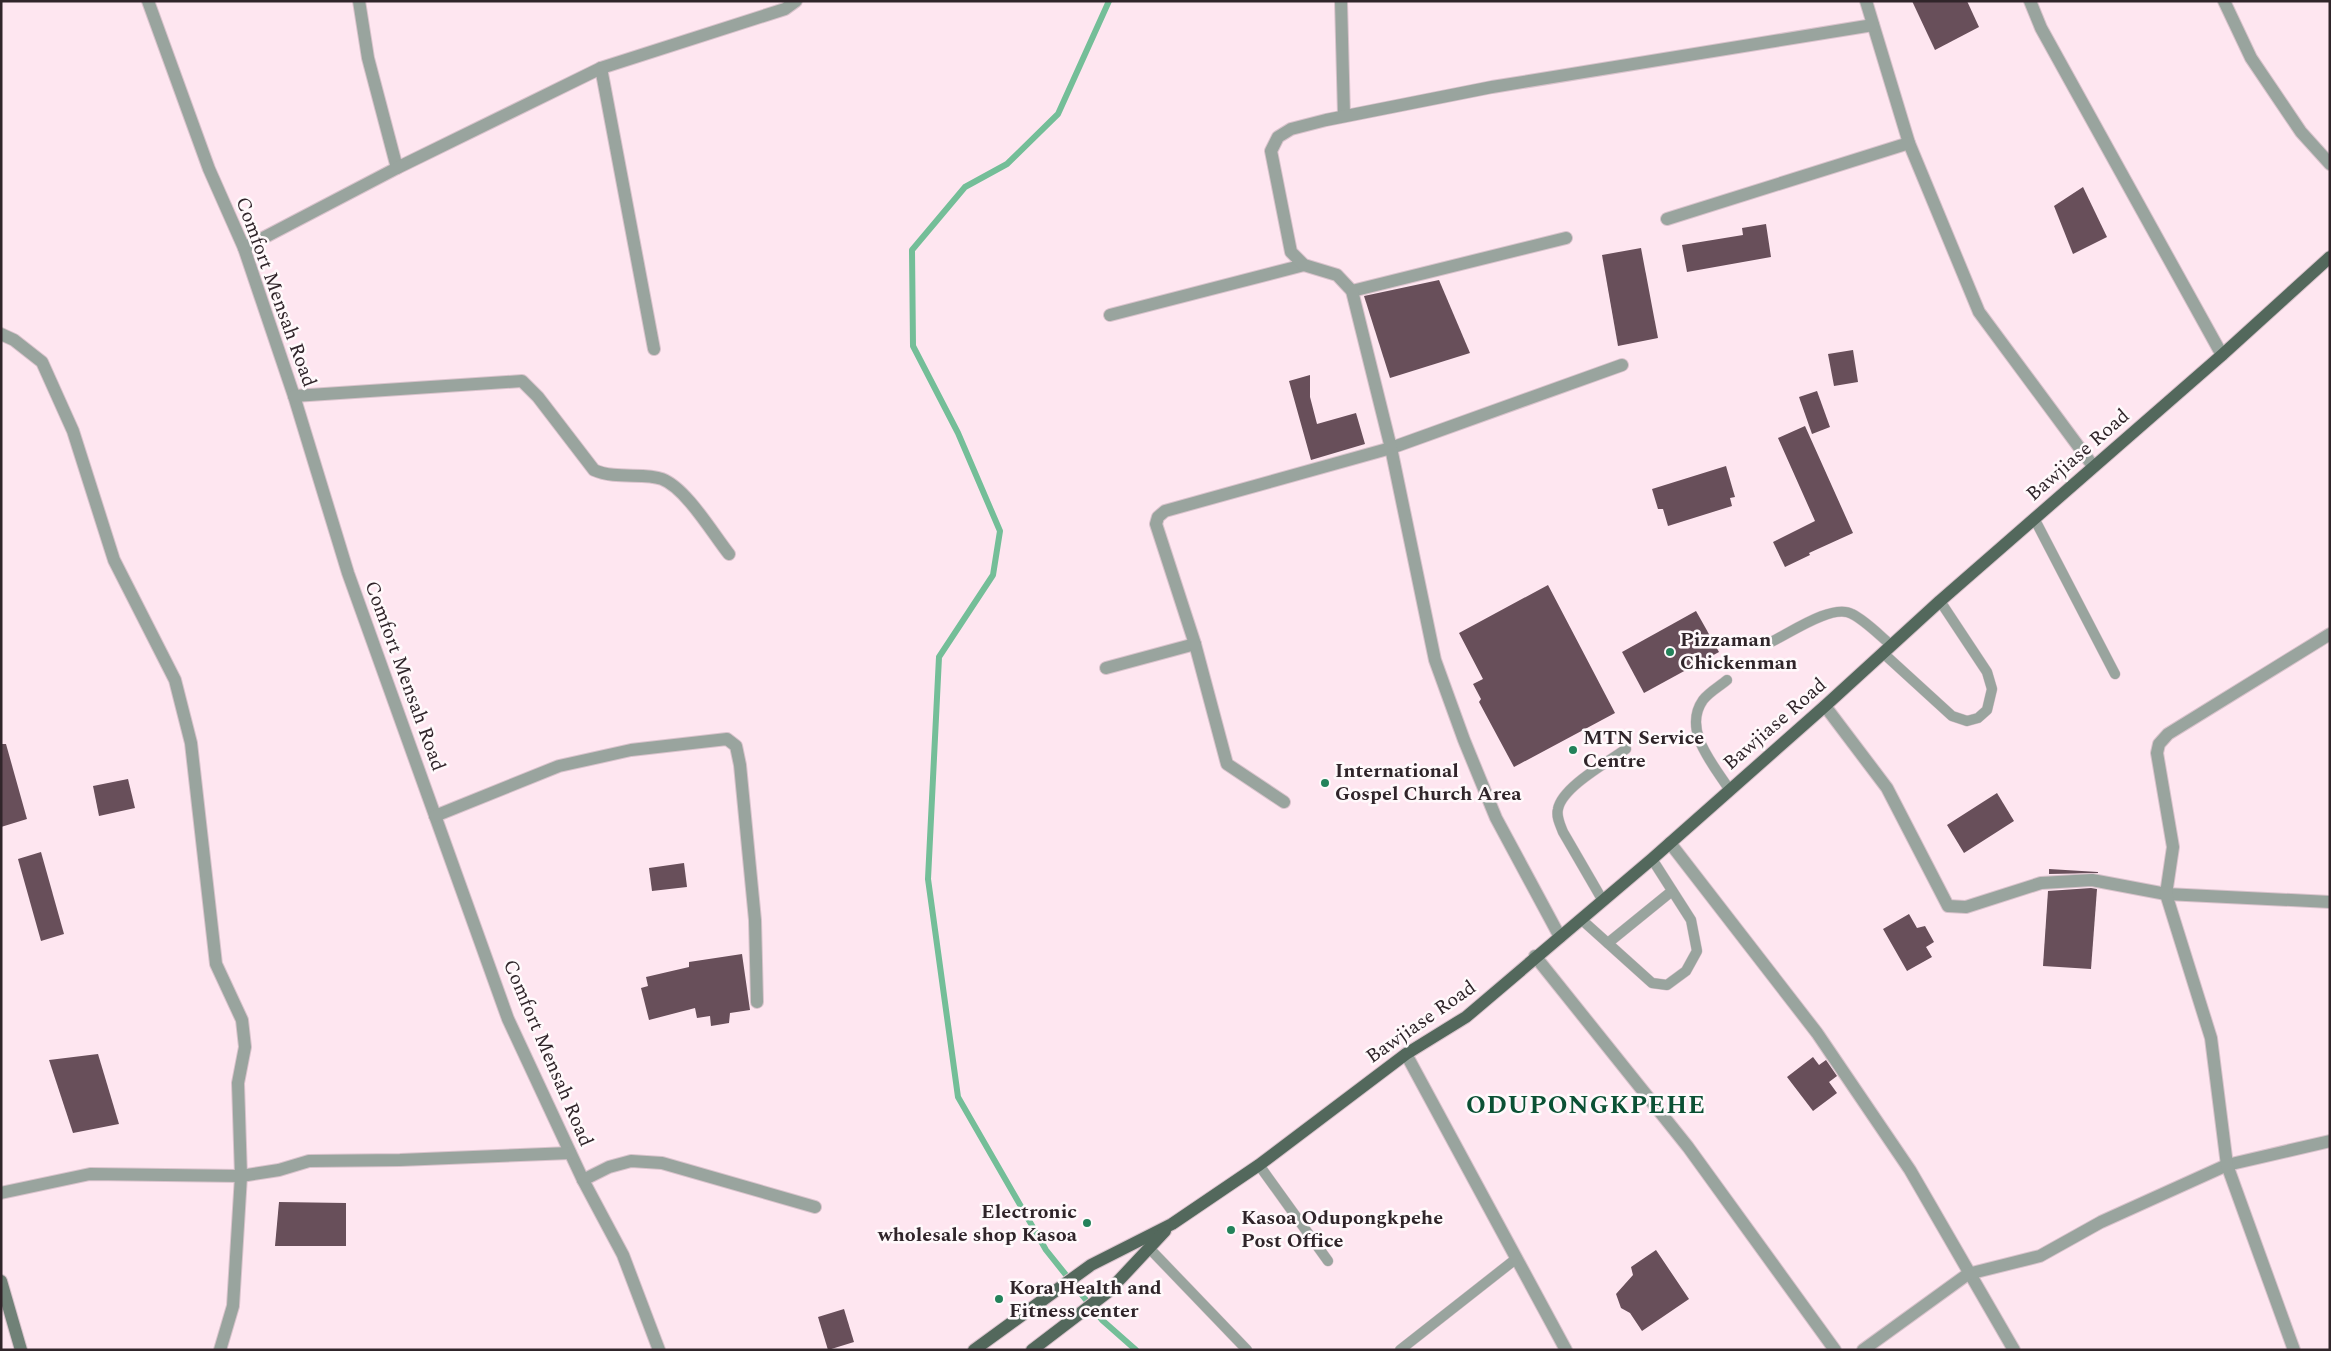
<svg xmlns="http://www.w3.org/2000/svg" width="2331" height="1351" font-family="Spectral,serif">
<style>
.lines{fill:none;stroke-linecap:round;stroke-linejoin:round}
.stream{stroke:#74be98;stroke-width:6}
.building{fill:#684f5a}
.lane-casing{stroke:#d9c3cc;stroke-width:11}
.street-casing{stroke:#d9c3cc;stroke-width:14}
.secondary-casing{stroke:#d9c3cc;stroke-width:14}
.primary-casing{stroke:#d9c3cc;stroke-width:14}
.lane{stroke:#99a49e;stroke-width:10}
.street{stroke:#99a49e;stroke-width:12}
.secondary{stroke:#708177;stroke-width:12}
.primary{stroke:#53685c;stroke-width:12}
.poi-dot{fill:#23825a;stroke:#fff9fb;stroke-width:2}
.labels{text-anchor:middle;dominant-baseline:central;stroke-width:5;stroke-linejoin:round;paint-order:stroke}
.street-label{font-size:20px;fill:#30252a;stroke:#fff9fb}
.poi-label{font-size:20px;font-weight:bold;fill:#30252a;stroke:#fff9fb;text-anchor:start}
.district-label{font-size:25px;font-weight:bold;letter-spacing:1px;fill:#0b5034;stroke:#fff9fb}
</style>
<rect width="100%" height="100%" fill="#fee6f0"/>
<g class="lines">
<path class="stream" d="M1109,1L1058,114L1007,164L965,187L912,250L913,346L958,433L1000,531L993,575L939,657L928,879L958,1097L1046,1250L1102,1320L1136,1350"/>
</g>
<g class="building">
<path d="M1912,1H1967L1979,27L1935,50Z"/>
<path d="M2083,187L2107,237L2073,254L2054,206Z"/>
<path d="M1766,224L1771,257L1687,272L1682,245L1743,235L1742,228Z"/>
<path d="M1641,248L1658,338L1618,346L1602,255Z"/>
<path d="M1439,280L1470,353L1390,378L1364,296Z"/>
<path d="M1853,350L1858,382L1834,386L1828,354Z"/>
<path d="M1310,375V397L1317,424L1356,413L1365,444L1311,460L1289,381Z"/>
<path d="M1817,391L1830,427L1812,434L1799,397Z"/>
<path d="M1805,426L1853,533L1809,553L1810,555L1785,567L1773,542L1815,521L1778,438Z"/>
<path d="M1726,466L1735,497L1730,498L1732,506L1668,526L1663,509H1658L1652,489Z"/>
<path d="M1548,585L1615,713L1514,767L1479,702L1481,699L1473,684L1483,679L1459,633Z"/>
<path d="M1696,611L1719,652L1644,693L1622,652Z"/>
<path d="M1,744H6L27,819L1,827Z"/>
<path d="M128,779L135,808L99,816L93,786Z"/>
<path d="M1997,793L2014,821L1964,853L1947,825Z"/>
<path d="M41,852L64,934L41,941L18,859Z"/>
<path d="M684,863L687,887L652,891L649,868Z"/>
<path d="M2049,869L2098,872V873L2049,874Z"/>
<path d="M2091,888L2097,889L2091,969L2043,966L2048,891Z"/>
<path d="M1909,914L1917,928L1925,926L1934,942L1926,947L1932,957L1907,971L1883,929Z"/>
<path d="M742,954L750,1010L730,1013L729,1023L711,1026L710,1016L697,1018L695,1008L649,1020L641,988L648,986L646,977L689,967V962Z"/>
<path d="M98,1054L119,1124L73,1133L49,1060Z"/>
<path d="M1813,1057L1819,1065L1826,1060L1837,1076L1829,1082L1837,1093L1813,1111L1787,1077Z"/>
<path d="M279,1202L346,1203V1246H275Z"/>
<path d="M1656,1250L1689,1299L1642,1331L1630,1313L1621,1308L1616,1294L1633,1275L1631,1267Z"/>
<path d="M844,1309L854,1342L828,1350L818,1317Z"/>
</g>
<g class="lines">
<g class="lane-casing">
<g id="lane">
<path d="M2034,518L2115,674"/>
<path d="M1771,642C1790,633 1833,603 1852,614C1866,621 1879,635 1891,645"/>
<path d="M1883,653L1952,716L1967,721L1978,718L1987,710L1992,689L1987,672L1940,601"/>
<path d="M1727,680C1720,686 1709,692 1703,700C1682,730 1713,764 1729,789"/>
<path d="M1603,901L1563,832C1560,824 1556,817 1558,809C1562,787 1608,762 1626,749"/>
<path d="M1582,920L1652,983L1667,985L1686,971L1697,951L1691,920L1652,859"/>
<path d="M1608,943L1672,891"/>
<path d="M1259,1165L1328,1261"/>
<path d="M1149,1248L1247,1350"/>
<path d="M1400,1350L1517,1258"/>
</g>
</g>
<g class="street-casing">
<g id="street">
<path d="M148,1L209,169L244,248L294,396L348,573L508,1019L583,1180L623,1255L659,1350"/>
<path d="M359,1L368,58L397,168"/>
<path d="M1341,1L1344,116"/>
<path d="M1866,1L1909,143L1979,312L2093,466"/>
<path d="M2030,1L2041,28L2222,355"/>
<path d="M2224,1L2251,58L2301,132L2330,164"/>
<path d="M601,68L654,349"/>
<path d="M1667,219L1909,143"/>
<path d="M244,248L397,168L601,68L785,9L796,1"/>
<path d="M1352,291L1566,238"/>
<path d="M1110,315L1304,265"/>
<path d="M1,334L14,340L42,362L73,431L114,560L175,680L191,743L216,964L242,1020L245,1047L238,1083L241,1176L233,1306L220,1350"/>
<path d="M294,396L522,381L538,397L594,470C616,480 644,472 662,479C686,488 713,534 729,554"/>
<path d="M1106,668L1195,644"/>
<path d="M1825,706L1887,788L1948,906L1966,907L2041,883L2092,880L2166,894L2330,902"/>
<path d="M1284,802L1227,764L1195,644L1156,524L1158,517L1165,511L1391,448L1622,365"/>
<path d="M435,816L559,766L631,750L727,739L736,746L740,765L755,920L757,1002"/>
<path d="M1670,843L1817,1033L1910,1170L2014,1350"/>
<path d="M1560,937L1496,818L1464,740L1435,660L1391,448L1352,291L1337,275L1304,265L1291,252L1271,151L1278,137L1291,129L1326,120L1492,87L1873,25"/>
<path d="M1535,956L1688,1147L1835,1350"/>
<path d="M1406,1054L1566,1350"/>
<path d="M583,1180L609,1167L631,1161L662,1163L815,1207"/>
<path d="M1,1193L90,1174L241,1176L279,1170L309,1161L400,1160L570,1153"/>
<path d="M1863,1350L1968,1274L2040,1256L2101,1222L2227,1165L2330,1141"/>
<path d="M2294,1350L2227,1165L2211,1038L2166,894L2173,847L2157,753L2159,744L2168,734L2330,634"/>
</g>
</g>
<g class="secondary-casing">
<path id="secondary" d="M1,1281L21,1350"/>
</g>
<g class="primary-casing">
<g id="primary">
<path d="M974,1350L1091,1265L1172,1224L1259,1165L1406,1054L1466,1017L1652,859L1825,706L1940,601L2222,355L2330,257"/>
<path d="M1032,1350L1108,1292L1165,1231"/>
</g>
</g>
<use href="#lane" class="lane"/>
<use href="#street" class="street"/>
<use href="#secondary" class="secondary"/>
<use href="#primary" class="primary"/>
</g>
<g class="poi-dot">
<circle cx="1670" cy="652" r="5"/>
<circle cx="1573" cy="750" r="5"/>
<circle cx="1325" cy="783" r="5"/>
<circle cx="1087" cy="1223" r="5"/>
<circle cx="1231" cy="1230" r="5"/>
<circle cx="999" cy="1299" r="5"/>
</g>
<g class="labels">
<g class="street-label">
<text transform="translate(276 292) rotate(70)">Comfort Mensah Road</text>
<text transform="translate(2078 455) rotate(-41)">Bawjiase Road</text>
<text transform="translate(405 676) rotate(70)">Comfort Mensah Road</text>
<text transform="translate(1775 724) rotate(-41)">Bawjiase Road</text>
<text transform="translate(1421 1022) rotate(-35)">Bawjiase Road</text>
<text transform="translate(548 1053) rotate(67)">Comfort Mensah Road</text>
</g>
<g class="poi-label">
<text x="1680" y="640">Pizzaman<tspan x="1680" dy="23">Chickenman</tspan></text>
<text x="1583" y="738">MTN Service<tspan x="1583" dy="23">Centre</tspan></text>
<text x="1335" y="771">International<tspan x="1335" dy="23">Gospel Church Area</tspan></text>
<text x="1077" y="1212" text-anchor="end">Electronic<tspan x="1077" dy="23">wholesale shop Kasoa</tspan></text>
<text x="1241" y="1218">Kasoa Odupongkpehe<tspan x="1241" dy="23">Post Office</tspan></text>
<text x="1009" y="1288">Kora Health and<tspan x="1009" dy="23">Fitness center</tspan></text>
</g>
<g class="district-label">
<text x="1586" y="1106">ODUPONGKPEHE</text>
</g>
</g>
<rect width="2331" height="1351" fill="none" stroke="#30252a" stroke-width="5"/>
</svg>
